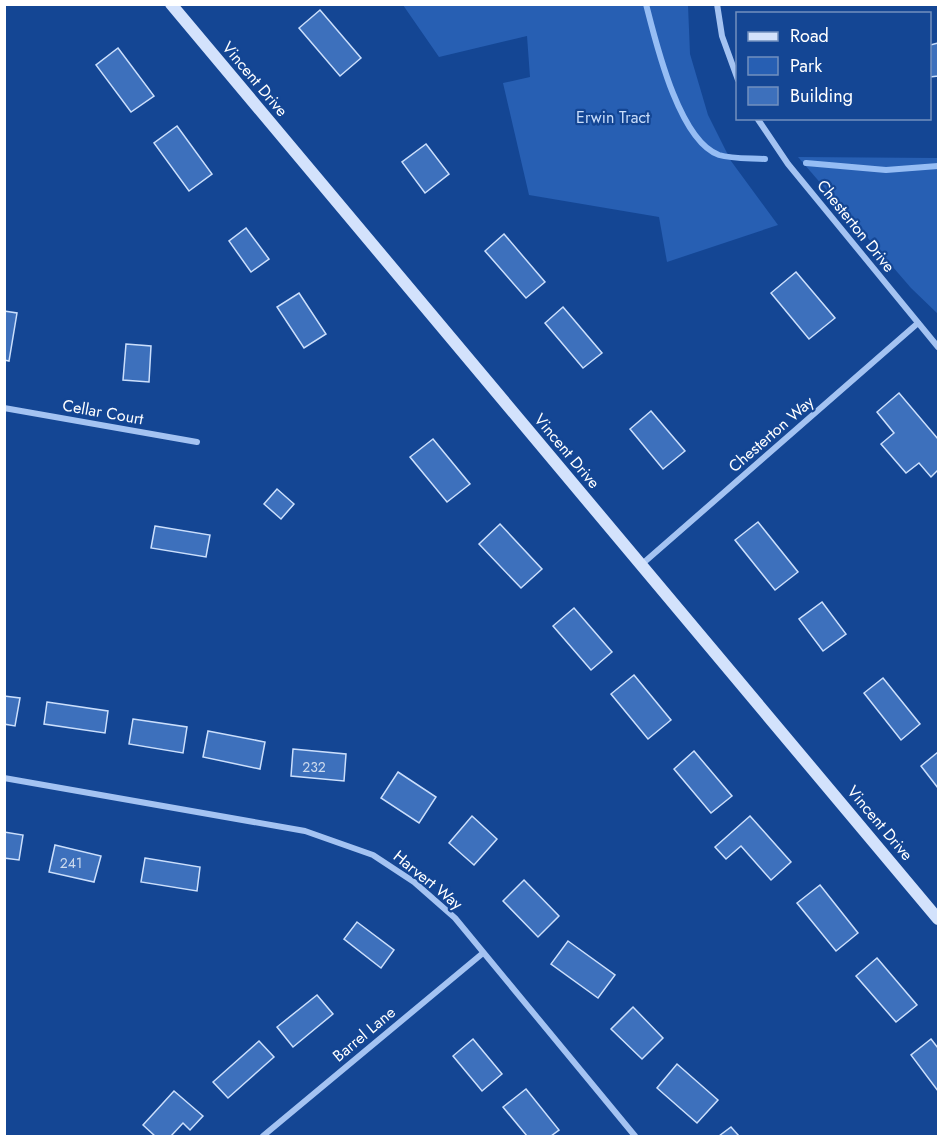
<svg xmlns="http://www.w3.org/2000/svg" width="943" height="1141" font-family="Jost,sans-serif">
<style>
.green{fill:#275fb3}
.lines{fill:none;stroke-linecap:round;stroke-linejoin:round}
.stream{stroke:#96bdf4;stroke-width:6}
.building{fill:#3d70bc;stroke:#cbdffc;stroke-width:1.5}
.street{stroke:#a4c3f2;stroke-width:6}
.secondary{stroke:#d3e2fc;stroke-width:12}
.labels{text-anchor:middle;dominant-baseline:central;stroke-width:4.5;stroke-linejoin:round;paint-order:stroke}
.number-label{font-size:14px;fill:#cedbee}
.street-label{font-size:16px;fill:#fff;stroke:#144694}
.park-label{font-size:16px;fill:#cbdffc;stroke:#144694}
</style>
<rect width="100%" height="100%" fill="#144694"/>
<g class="green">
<path d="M403,5H688L690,54L708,115L731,161L778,225L667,262L659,217L529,195L503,83L530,77L527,36L439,57Z"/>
<path d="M798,157L938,158V314L911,288Z"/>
</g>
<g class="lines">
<g class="stream">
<path d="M646,4C656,43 679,141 719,155C732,159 751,158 765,159"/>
<path d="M806,163L886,170L938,166"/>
</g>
</g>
<g class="building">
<path d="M320,10L361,58L340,76L299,28Z"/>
<path d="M938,43V76L930,77V45Z"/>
<path d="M118,48L154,96L131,112L96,65Z"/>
<path d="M177,126L212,174L189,191L154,143Z"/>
<path d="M426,144L449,174L425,193L402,162Z"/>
<path d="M246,228L269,259L251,272L229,241Z"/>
<path d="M504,234L545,282L526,298L485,251Z"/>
<path d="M796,272L835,318L809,339L771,293Z"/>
<path d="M299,293L326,334L304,348L277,307Z"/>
<path d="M563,307L602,353L583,368L545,323Z"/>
<path d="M4,311L17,313L9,361L4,360Z"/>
<path d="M126,344L151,346L149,382L123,380Z"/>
<path d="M899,393L938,439V470L931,477L919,463L906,473L881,444L894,433L877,412Z"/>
<path d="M651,411L685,451L663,469L630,429Z"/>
<path d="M433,439L470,484L447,502L410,457Z"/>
<path d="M277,489L294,504L281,519L264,504Z"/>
<path d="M758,522L798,572L775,590L735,540Z"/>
<path d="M500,524L542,569L521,588L479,544Z"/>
<path d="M155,526L210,535L206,557L151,548Z"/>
<path d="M822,602L846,634L823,651L799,619Z"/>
<path d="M574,608L612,652L591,670L553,626Z"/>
<path d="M634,675L671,720L648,739L611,694Z"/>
<path d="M883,678L920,724L901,740L864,693Z"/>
<path d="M4,696L20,698L15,726L4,724Z"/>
<path d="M47,702L108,711L105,733L44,724Z"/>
<path d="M133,719L187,727L183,753L129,744Z"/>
<path d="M208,731L265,742L260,769L203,757Z"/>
<path d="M293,749L346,754L344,781L291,776Z"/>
<path d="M694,751L732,796L711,813L674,769Z"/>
<path d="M938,752V788L921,766Z"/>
<path d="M398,772L436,797L419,823L381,798Z"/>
<path d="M472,816L497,839L474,865L449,843Z"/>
<path d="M750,816L791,862L771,880L741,846L726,859L715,847Z"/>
<path d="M4,832L23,835L19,860L4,858Z"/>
<path d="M55,845L101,856L94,882L49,872Z"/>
<path d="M145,858L200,867L197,891L141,882Z"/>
<path d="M524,880L559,916L538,937L503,901Z"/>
<path d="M820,885L858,933L836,951L797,903Z"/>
<path d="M357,922L394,950L381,968L344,939Z"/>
<path d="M568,941L615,975L598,998L551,964Z"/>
<path d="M877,958L917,1005L896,1022L856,976Z"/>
<path d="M317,995L333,1014L293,1047L277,1027Z"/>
<path d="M633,1007L663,1038L642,1059L611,1029Z"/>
<path d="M473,1039L502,1074L482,1091L453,1056Z"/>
<path d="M931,1039L938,1048V1091L911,1055Z"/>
<path d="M259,1041L274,1057L228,1098L213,1082Z"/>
<path d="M677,1064L718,1100L697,1123L657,1088Z"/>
<path d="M526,1089L559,1130L551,1136H527L503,1107Z"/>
<path d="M174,1091L203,1116L190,1130L183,1123L171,1136H155L143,1125Z"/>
<path d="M731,1127L739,1136H719Z"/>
</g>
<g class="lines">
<g class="street">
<path d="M717,4L722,36L738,80"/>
<path d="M757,118L788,164L938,347"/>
<path d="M4,408L197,442"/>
<path d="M641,565L918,323"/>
<path d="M4,778L305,831L373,855L414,882L455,918L635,1136"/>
<path d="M263,1136L483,953"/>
</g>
<path class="secondary" d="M171,4L938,919"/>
</g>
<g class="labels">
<g class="number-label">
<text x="314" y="767">232</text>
<text x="71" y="863">241</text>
</g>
<g class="street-label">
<text transform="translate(255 79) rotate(50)">Vincent Drive</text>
<text transform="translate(856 226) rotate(51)">Chesterton Drive</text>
<text transform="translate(103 412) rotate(10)">Cellar Court</text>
<text transform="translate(771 434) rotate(-41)">Chesterton Way</text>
<text transform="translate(567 451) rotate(50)">Vincent Drive</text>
<text transform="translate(880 823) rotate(50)">Vincent Drive</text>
<text transform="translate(428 880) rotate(39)">Harvert Way</text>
<text transform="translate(364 1034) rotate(-40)">Barrel Lane</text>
</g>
<g class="park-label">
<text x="613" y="117">Erwin Tract</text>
</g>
</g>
<rect width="943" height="1141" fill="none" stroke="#ffffff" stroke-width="12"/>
<rect x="736" y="12" width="195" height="108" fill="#144694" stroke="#7290bf" stroke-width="1.5"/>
<rect x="748" y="32" width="30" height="9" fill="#d3e2fc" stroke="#7290bf" stroke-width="1.5"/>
<text x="790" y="42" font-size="18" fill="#ffffff">Road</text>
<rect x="748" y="57" width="30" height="18" fill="#275fb3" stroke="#7290bf" stroke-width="1.5"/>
<text x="790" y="72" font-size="18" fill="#ffffff">Park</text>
<rect x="748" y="87" width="30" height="18" fill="#3d70bc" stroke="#7290bf" stroke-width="1.5"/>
<text x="790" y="102" font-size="18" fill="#ffffff">Building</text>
</svg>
